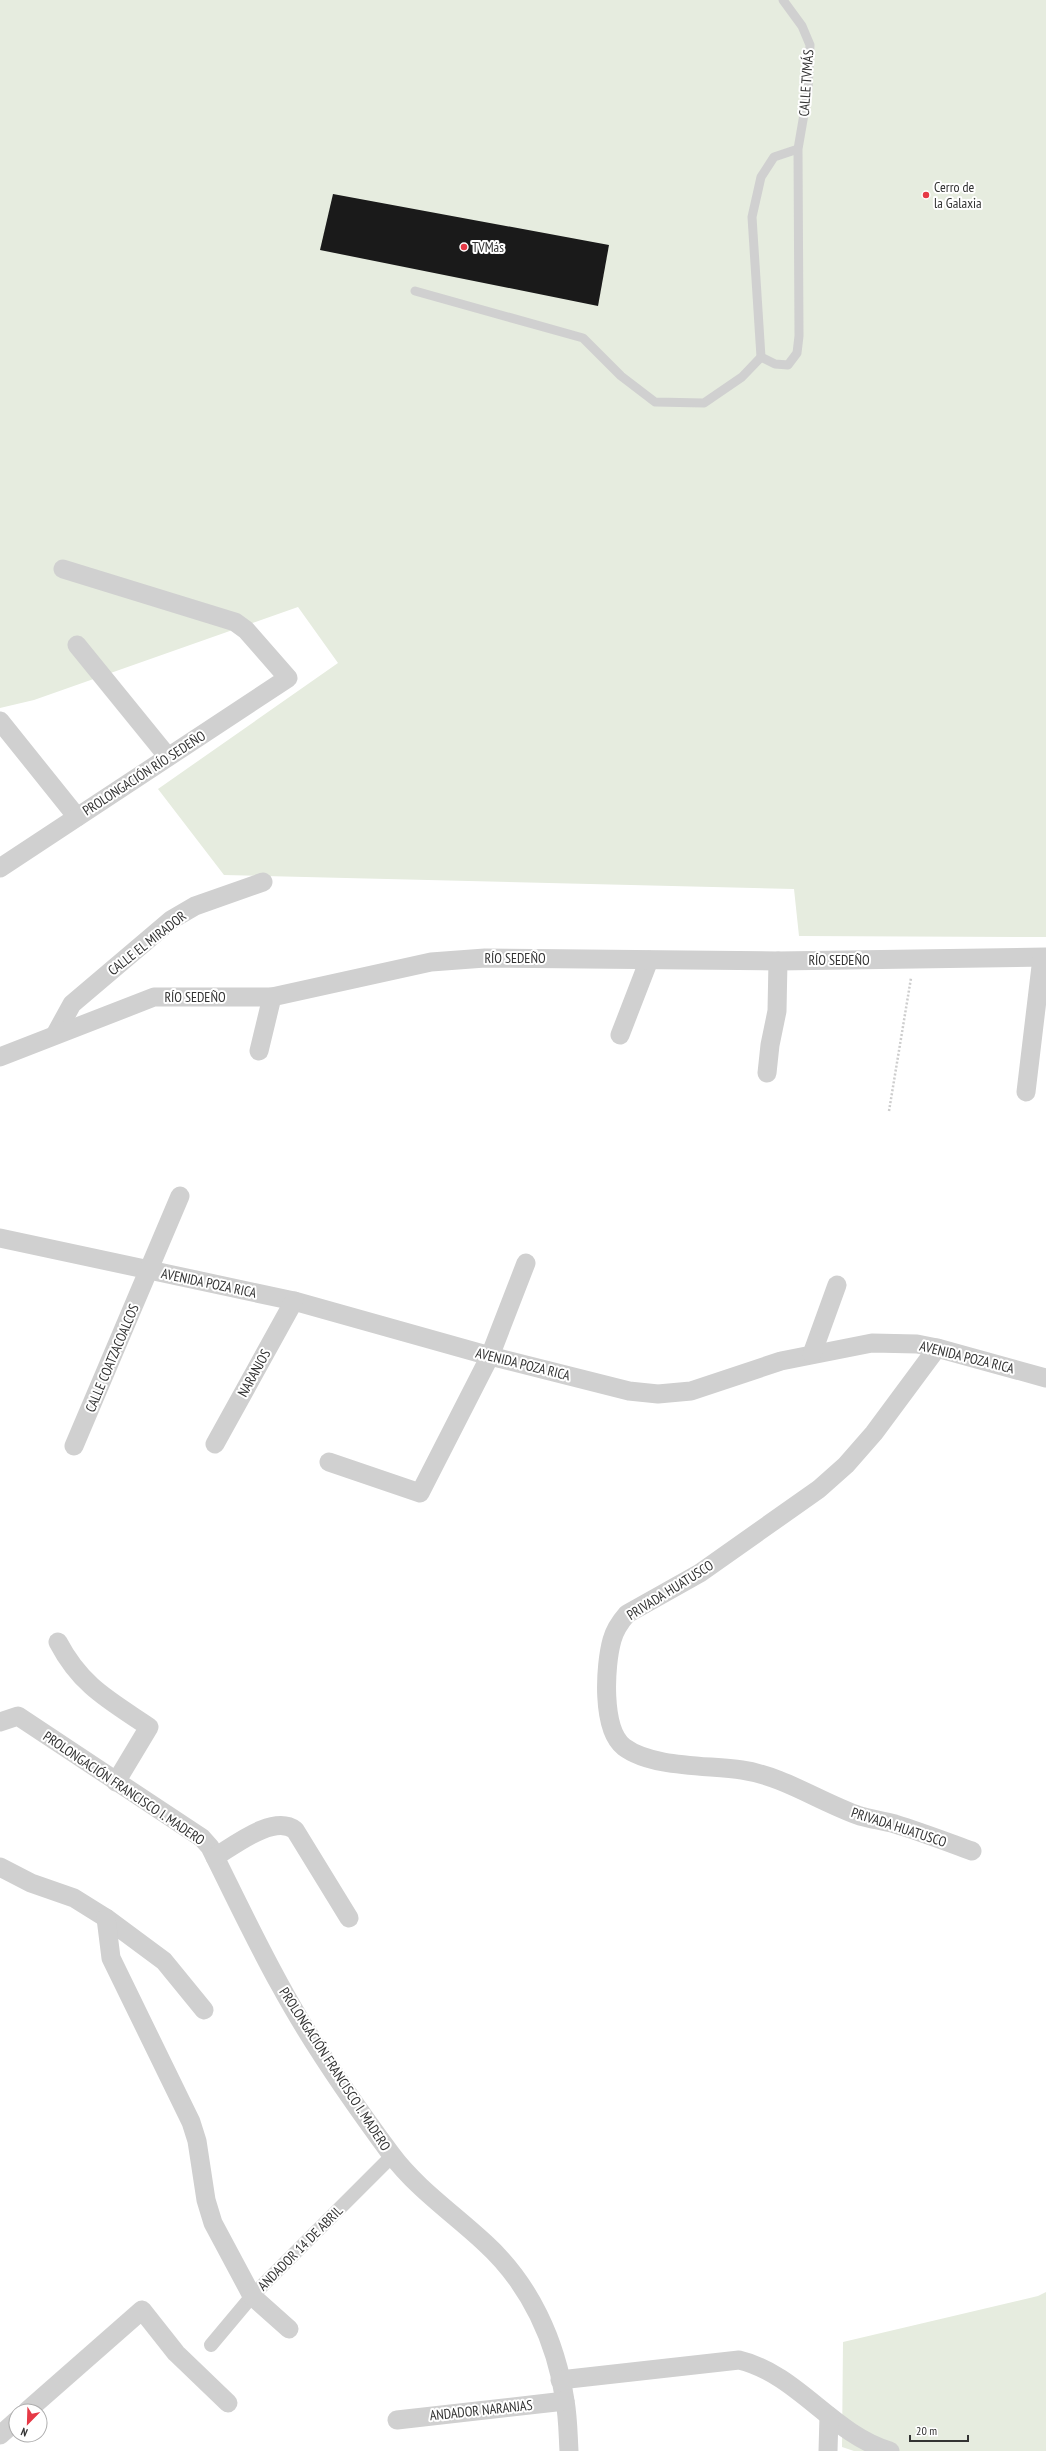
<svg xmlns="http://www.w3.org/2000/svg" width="1046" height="2451" font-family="'PT Sans Narrow',sans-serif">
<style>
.green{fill:#e6ecdf}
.building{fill:#1a1a1a}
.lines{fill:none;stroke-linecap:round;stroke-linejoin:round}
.path{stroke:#cdcdcd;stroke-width:2.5;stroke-dasharray:2 2;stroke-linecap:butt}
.service{stroke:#d0d0d0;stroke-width:9}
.pedestrian{stroke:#d0d0d0;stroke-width:14}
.minor{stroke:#d0d0d0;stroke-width:19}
.poi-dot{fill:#e63946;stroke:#fff;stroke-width:1.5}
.labels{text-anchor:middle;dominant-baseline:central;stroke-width:4;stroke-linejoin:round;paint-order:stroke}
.street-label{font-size:14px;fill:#333;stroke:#fff}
.poi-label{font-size:14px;fill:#333;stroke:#fff;text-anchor:start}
</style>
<rect width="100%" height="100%" fill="#fff"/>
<g class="green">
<path d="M0,0H1046V937L799,936L794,889L224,875L158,789L338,663L298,607L34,700L0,708Z"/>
<path d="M1046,2292V2451H854L842,2447L843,2342L1038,2296Z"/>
</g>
<path class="building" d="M333,194L609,245L598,306L320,250Z"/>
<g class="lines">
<path class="path" d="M889,1111L911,978"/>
<g class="service">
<path d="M783,0L802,26L810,45L808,91L798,149L799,336L797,353L788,365L775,364L761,357L752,217L761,177L774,157L798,149"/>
<path d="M415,291L583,338L621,376L655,402L704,403L742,377L761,357"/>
</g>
<path class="pedestrian" d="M211,2345L252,2296L392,2156"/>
<g class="minor">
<path d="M77,645L168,757"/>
<path d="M0,721L77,817"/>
<path d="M0,868L288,678L246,630L235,622L63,569"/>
<path d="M55,1035L72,1004L171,920L195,906L263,882"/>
<path d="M620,1035L649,960"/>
<path d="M259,1051L272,997"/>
<path d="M0,1057L154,997H272L431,962L485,958L778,961L1046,957"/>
<path d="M767,1073L770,1045L777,1011L778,961"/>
<path d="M1026,1092L1042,958"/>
<path d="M0,1238L294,1301L490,1356L629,1391L658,1394L691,1391L781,1361L872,1343L917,1344L937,1348L1046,1378"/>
<path d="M937,1348L874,1433L846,1465L819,1489L700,1573L627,1614C620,1622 615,1629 612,1640C605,1665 601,1729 624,1747C652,1768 708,1765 742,1770C783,1776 820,1802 860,1816C871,1819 884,1821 895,1824C921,1832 947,1842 972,1851"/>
<path d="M812,1354L837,1285"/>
<path d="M215,1444L294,1301"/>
<path d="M74,1446L180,1196"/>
<path d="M329,1462L420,1493L490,1356L526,1263"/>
<path d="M58,1642C81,1686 109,1700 149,1727L116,1782"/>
<path d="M0,1722L18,1716L202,1838L210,1847C233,1893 255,1940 280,1985C312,2044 351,2100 391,2154C416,2188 454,2214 485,2243C530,2284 556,2341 565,2401C568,2417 568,2434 569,2451"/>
<path d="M215,1857C235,1845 274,1814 295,1830L349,1918"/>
<path d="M0,1867L31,1883L74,1898L106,1918L164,1961L204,2010"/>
<path d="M106,1918L111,1958L191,2122L197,2141L206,2200L213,2223L252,2296L289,2329"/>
<path d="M560,2380L739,2360C798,2374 832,2434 890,2451"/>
<path d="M27,2411L142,2310L176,2353L228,2403"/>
<path d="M397,2420L565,2401"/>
<path d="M0,2435L16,2421"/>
<path d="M828,2451L829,2416"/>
</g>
</g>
<g class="poi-dot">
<circle cx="926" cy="195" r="4"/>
<circle cx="464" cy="247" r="4"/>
</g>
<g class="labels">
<g class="street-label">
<text transform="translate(806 83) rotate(-86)">CALLE TVMÁS</text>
<text transform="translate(144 773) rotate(-33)">PROLONGACIÓN RÍO SEDEÑO</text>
<text transform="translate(147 943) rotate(-38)">CALLE EL MIRADOR</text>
<text x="515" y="958">RÍO SEDEÑO</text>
<text x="839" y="960">RÍO SEDEÑO</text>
<text x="195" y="997">RÍO SEDEÑO</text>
<text transform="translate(209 1283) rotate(12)">AVENIDA POZA RICA</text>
<text transform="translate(967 1357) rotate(14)">AVENIDA POZA RICA</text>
<text transform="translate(112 1358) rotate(-67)">CALLE COATZACOALCOS</text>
<text transform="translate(523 1364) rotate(14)">AVENIDA POZA RICA</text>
<text transform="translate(254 1373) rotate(-61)">NARANJOS</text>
<text transform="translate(670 1590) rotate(-32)">PRIVADA HUATUSCO</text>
<text transform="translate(124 1788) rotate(34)">PROLONGACIÓN FRANCISCO I. MADERO</text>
<text transform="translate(899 1827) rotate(18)">PRIVADA HUATUSCO</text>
<text transform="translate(335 2069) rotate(57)">PROLONGACIÓN FRANCISCO I. MADERO</text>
<text transform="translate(300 2248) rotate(-45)">ANDADOR 14 DE ABRIL</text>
<text transform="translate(481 2410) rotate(-6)">ANDADOR NARANJAS</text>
</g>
<g class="poi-label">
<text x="934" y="187">Cerro de<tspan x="934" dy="16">la Galaxia</tspan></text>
<text x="472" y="247">TVMás</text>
</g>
</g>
<g transform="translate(28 2423) rotate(203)"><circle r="19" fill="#ffffff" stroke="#adadad"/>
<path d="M0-3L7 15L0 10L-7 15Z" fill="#e63946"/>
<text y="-6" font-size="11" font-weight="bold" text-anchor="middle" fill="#333333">N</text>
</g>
<path d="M910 2435v6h58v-6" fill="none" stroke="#333333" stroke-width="2"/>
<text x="916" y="2435" font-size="12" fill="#333333" stroke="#ffffff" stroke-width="3" paint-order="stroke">20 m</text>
</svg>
